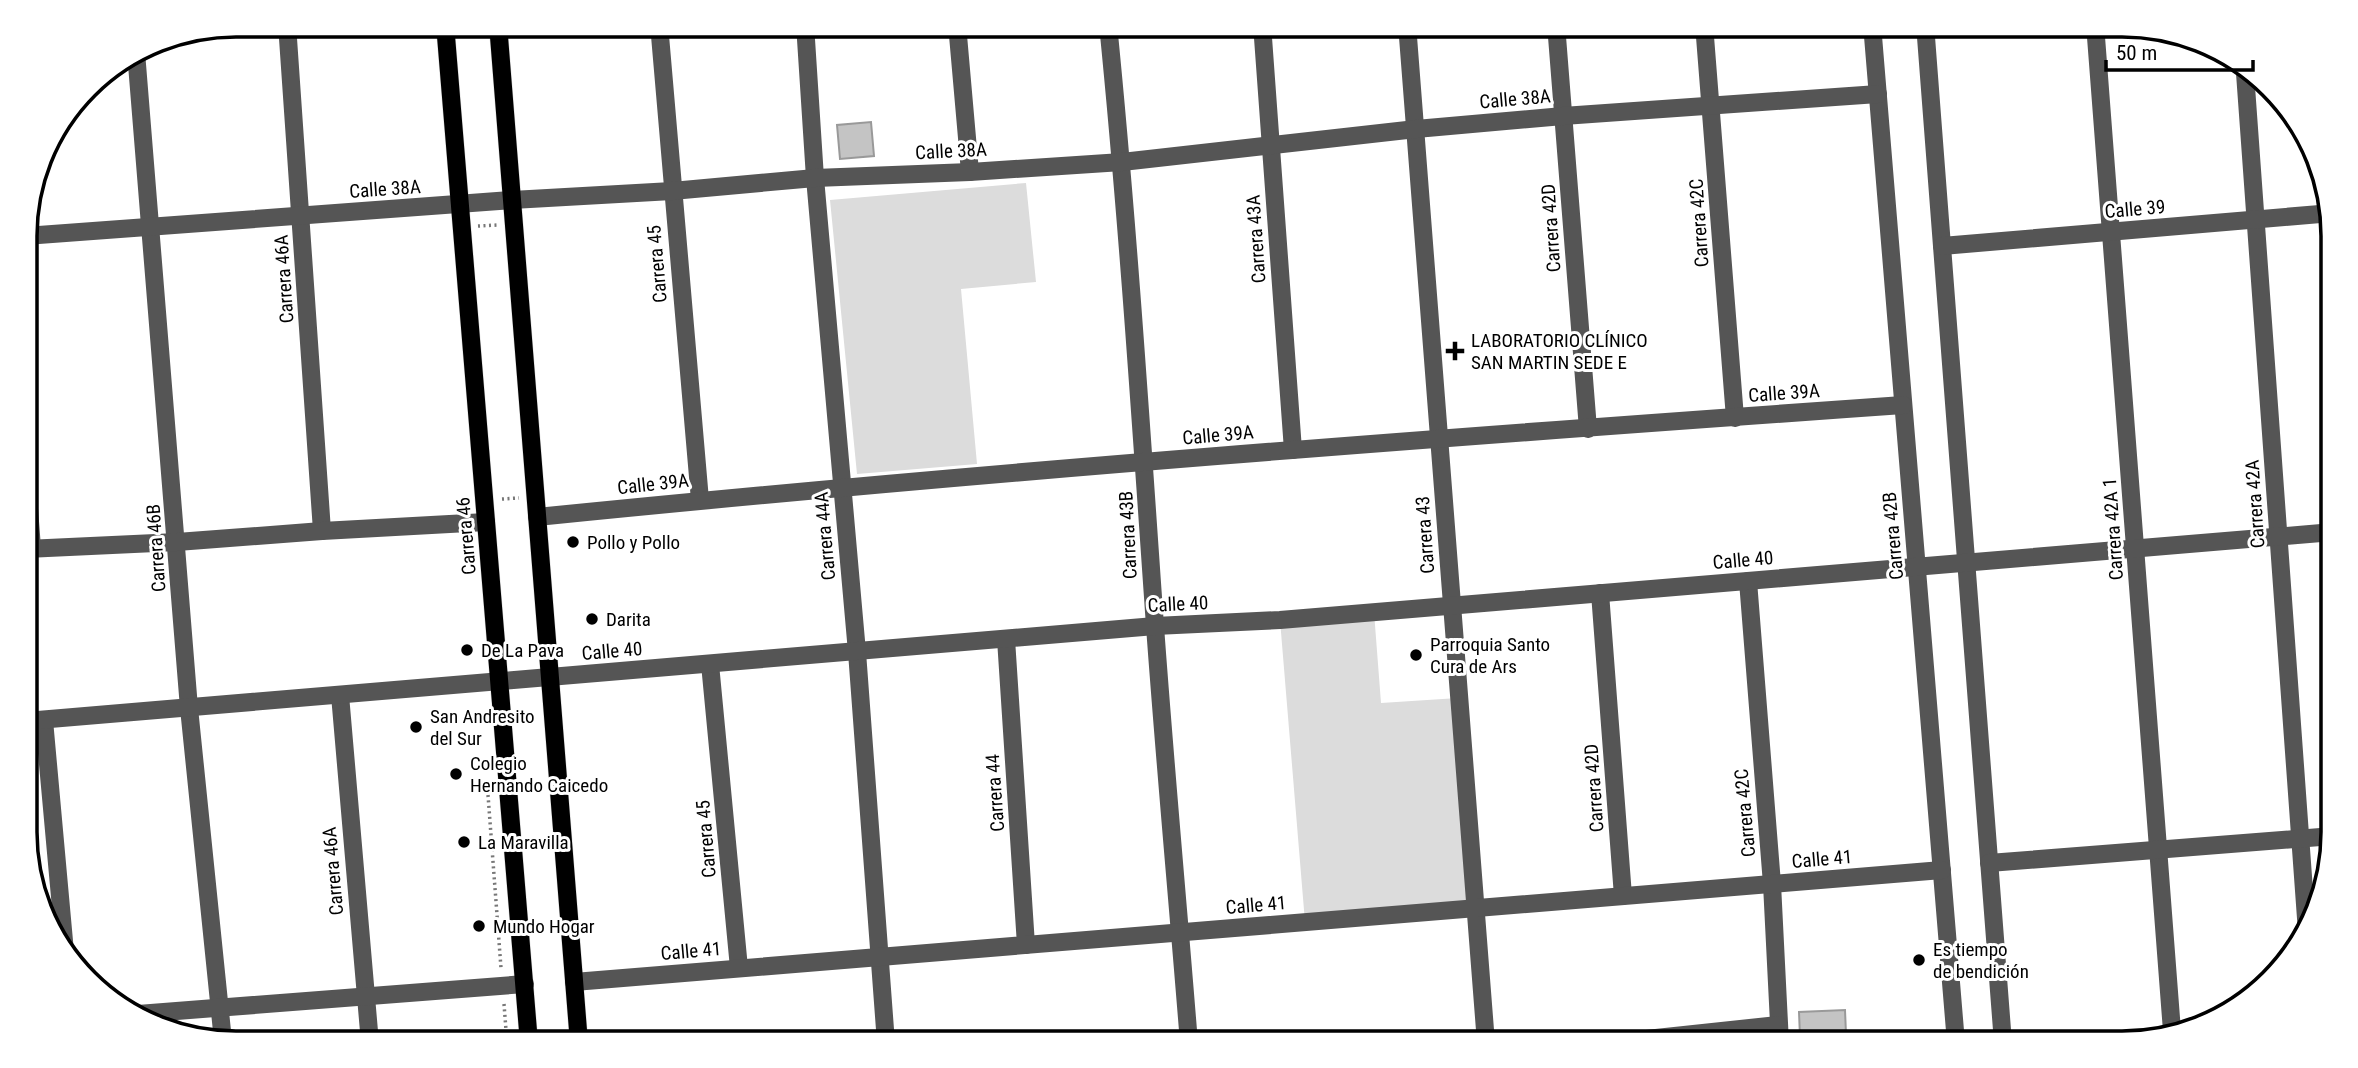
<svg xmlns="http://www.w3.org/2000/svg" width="2358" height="1068" font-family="'Roboto Condensed',sans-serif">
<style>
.green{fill:#dcdcdc}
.building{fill:#c4c4c4;stroke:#999;stroke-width:2}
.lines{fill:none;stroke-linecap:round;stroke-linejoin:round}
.major-casing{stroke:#dbdbdb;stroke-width:19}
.path{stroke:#777;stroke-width:3.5;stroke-dasharray:2 3.5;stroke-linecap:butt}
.minor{stroke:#555;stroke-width:18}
.major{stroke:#000;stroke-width:18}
.poi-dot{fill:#000;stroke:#fff;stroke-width:2.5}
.labels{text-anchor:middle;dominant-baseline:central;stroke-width:6;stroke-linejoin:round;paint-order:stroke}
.street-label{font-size:19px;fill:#000;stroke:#fff}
.poi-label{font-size:19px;fill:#000;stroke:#fff;text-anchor:start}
.rim{fill:none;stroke:#000;stroke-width:3.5}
</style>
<rect width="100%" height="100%" fill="#fff"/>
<g class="green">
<path d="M1026,183L1036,282L961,289L977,464L857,474L830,200Z"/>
<path d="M1374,612L1381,703L1458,698L1474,908L1305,922L1280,620Z"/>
</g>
<g class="building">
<path d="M871,122L874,156L840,159L837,125Z"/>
<path d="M1845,1010L1846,1034L1800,1037L1799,1012Z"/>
</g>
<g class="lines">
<g class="major-casing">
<g id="major">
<path d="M445,24L529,1043"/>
<path d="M498,24L579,1043"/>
</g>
</g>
<g class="path">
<path d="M478,226L498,225"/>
<path d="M502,499L519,498"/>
<path d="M488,795L501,968"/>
<path d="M504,1004L507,1043"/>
</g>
<g class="minor">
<path d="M287,24L322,531"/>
<path d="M659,24L700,500"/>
<path d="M805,24L815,178L857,652L886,1043"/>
<path d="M957,24L970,172"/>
<path d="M1108,24C1128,225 1141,425 1155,626C1165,765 1178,904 1189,1043"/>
<path d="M1262,24L1293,450"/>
<path d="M1407,24L1486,1043"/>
<path d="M1556,24L1588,429"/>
<path d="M1704,24L1735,418"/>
<path d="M1872,24L1956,1043"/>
<path d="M1925,24L2003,1043"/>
<path d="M2095,24L2172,1031"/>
<path d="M136,52L189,708L223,1041"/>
<path d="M2245,73L2307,932"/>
<path d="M25,236L512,200L672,191L815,178L970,172L1122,162L1416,129L1563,116L1878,94"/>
<path d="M1942,246L2332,213"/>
<path d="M26,469L32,548"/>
<path d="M537,517C992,471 1448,437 1903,405"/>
<path d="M26,549L177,542L322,531L486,522"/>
<path d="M1748,581L1772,884L1780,1043"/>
<path d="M1600,593L1623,896"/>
<path d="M1006,639L1026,945"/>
<path d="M710,664L739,968"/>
<path d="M340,695L370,1043"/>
<path d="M44,720L65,952"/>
<path d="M26,721L1155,626L1280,620L2333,532"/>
<path d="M1989,863L2333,836"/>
<path d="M574,982L1942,870"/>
<path d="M138,1014L525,984"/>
<path d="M1609,1043L1778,1025"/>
</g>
<use href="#major" class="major"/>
</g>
<g class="poi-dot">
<path d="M1451.5 340.5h7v7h7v7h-7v7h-7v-7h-7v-7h7z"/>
<circle cx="573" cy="542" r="7"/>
<circle cx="592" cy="619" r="7"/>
<circle cx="467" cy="650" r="7"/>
<circle cx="1416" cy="655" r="7"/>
<circle cx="416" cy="727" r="7"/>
<circle cx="456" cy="774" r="7"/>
<circle cx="464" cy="842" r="7"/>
<circle cx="479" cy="926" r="7"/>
<circle cx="1919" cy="960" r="7"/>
</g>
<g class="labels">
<g class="street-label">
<text transform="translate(1515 99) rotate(-5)">Calle 38A</text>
<text transform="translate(951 151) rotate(-3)">Calle 38A</text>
<text transform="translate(385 189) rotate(-4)">Calle 38A</text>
<text transform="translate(2135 209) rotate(-5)">Calle 39</text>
<text transform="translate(1699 223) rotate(-94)">Carrera 42C</text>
<text transform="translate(1551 228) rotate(-94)">Carrera 42D</text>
<text transform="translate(1256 239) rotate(-94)">Carrera 43A</text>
<text transform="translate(657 264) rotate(-95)">Carrera 45</text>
<text transform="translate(284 279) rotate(-94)">Carrera 46A</text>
<text transform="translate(1784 393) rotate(-4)">Calle 39A</text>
<text transform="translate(1218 435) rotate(-5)">Calle 39A</text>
<text transform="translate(653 484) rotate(-6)">Calle 39A</text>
<text transform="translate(2255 504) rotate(-94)">Carrera 42A</text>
<text transform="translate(2113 529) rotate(-94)">Carrera 42A 1</text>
<text transform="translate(1128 535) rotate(-93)">Carrera 43B</text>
<text transform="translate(1425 535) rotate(-94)">Carrera 43</text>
<text transform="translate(466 536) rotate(-95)">Carrera 46</text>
<text transform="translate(825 536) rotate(-95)">Carrera 44A</text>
<text transform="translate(1893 536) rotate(-95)">Carrera 42B</text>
<text transform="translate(156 548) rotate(-94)">Carrera 46B</text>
<text transform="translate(1743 560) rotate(-5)">Calle 40</text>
<text transform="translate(1178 604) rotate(-3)">Calle 40</text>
<text transform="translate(612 651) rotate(-5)">Calle 40</text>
<text transform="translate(1594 788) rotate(-94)">Carrera 42D</text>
<text transform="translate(995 793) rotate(-94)">Carrera 44</text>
<text transform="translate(1745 813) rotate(-95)">Carrera 42C</text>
<text transform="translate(706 839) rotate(-95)">Carrera 45</text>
<text transform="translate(1822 859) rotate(-5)">Calle 41</text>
<text transform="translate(333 871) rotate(-95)">Carrera 46A</text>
<text transform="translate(1256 905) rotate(-5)">Calle 41</text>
<text transform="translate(691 951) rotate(-5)">Calle 41</text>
</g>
<g class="poi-label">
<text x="1471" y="340">LABORATORIO CLÍNICO<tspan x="1471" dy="22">SAN MARTIN SEDE E</tspan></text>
<text x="587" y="542">Pollo y Pollo</text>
<text x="606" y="619">Darita</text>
<text x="1430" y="644">Parroquia Santo<tspan x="1430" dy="22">Cura de Ars</tspan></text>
<text x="481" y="650">De La Pava</text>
<text x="430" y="716">San Andresito<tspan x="430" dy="22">del Sur</tspan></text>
<text x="470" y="763">Colegio<tspan x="470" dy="22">Hernando Caicedo</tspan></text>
<text x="478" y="842">La Maravilla</text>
<text x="493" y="926">Mundo Hogar</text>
<text x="1933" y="949">Es tiempo<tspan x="1933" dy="22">de bendición</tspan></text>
</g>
</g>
<path d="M0 0H2358V1068H0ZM236 37H2122A199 199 0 0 1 2321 236V832A199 199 0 0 1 2122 1031H236A199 199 0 0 1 37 832V236A199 199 0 0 1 236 37Z" fill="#fff" fill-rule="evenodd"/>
<path class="rim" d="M236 37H2122A199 199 0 0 1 2321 236V832A199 199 0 0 1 2122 1031H236A199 199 0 0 1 37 832V236A199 199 0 0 1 236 37Z"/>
<path d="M2106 60v10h147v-10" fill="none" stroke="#000000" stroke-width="3.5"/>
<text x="2116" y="60" font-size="21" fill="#000000" stroke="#ffffff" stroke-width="5" paint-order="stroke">50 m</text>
</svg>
